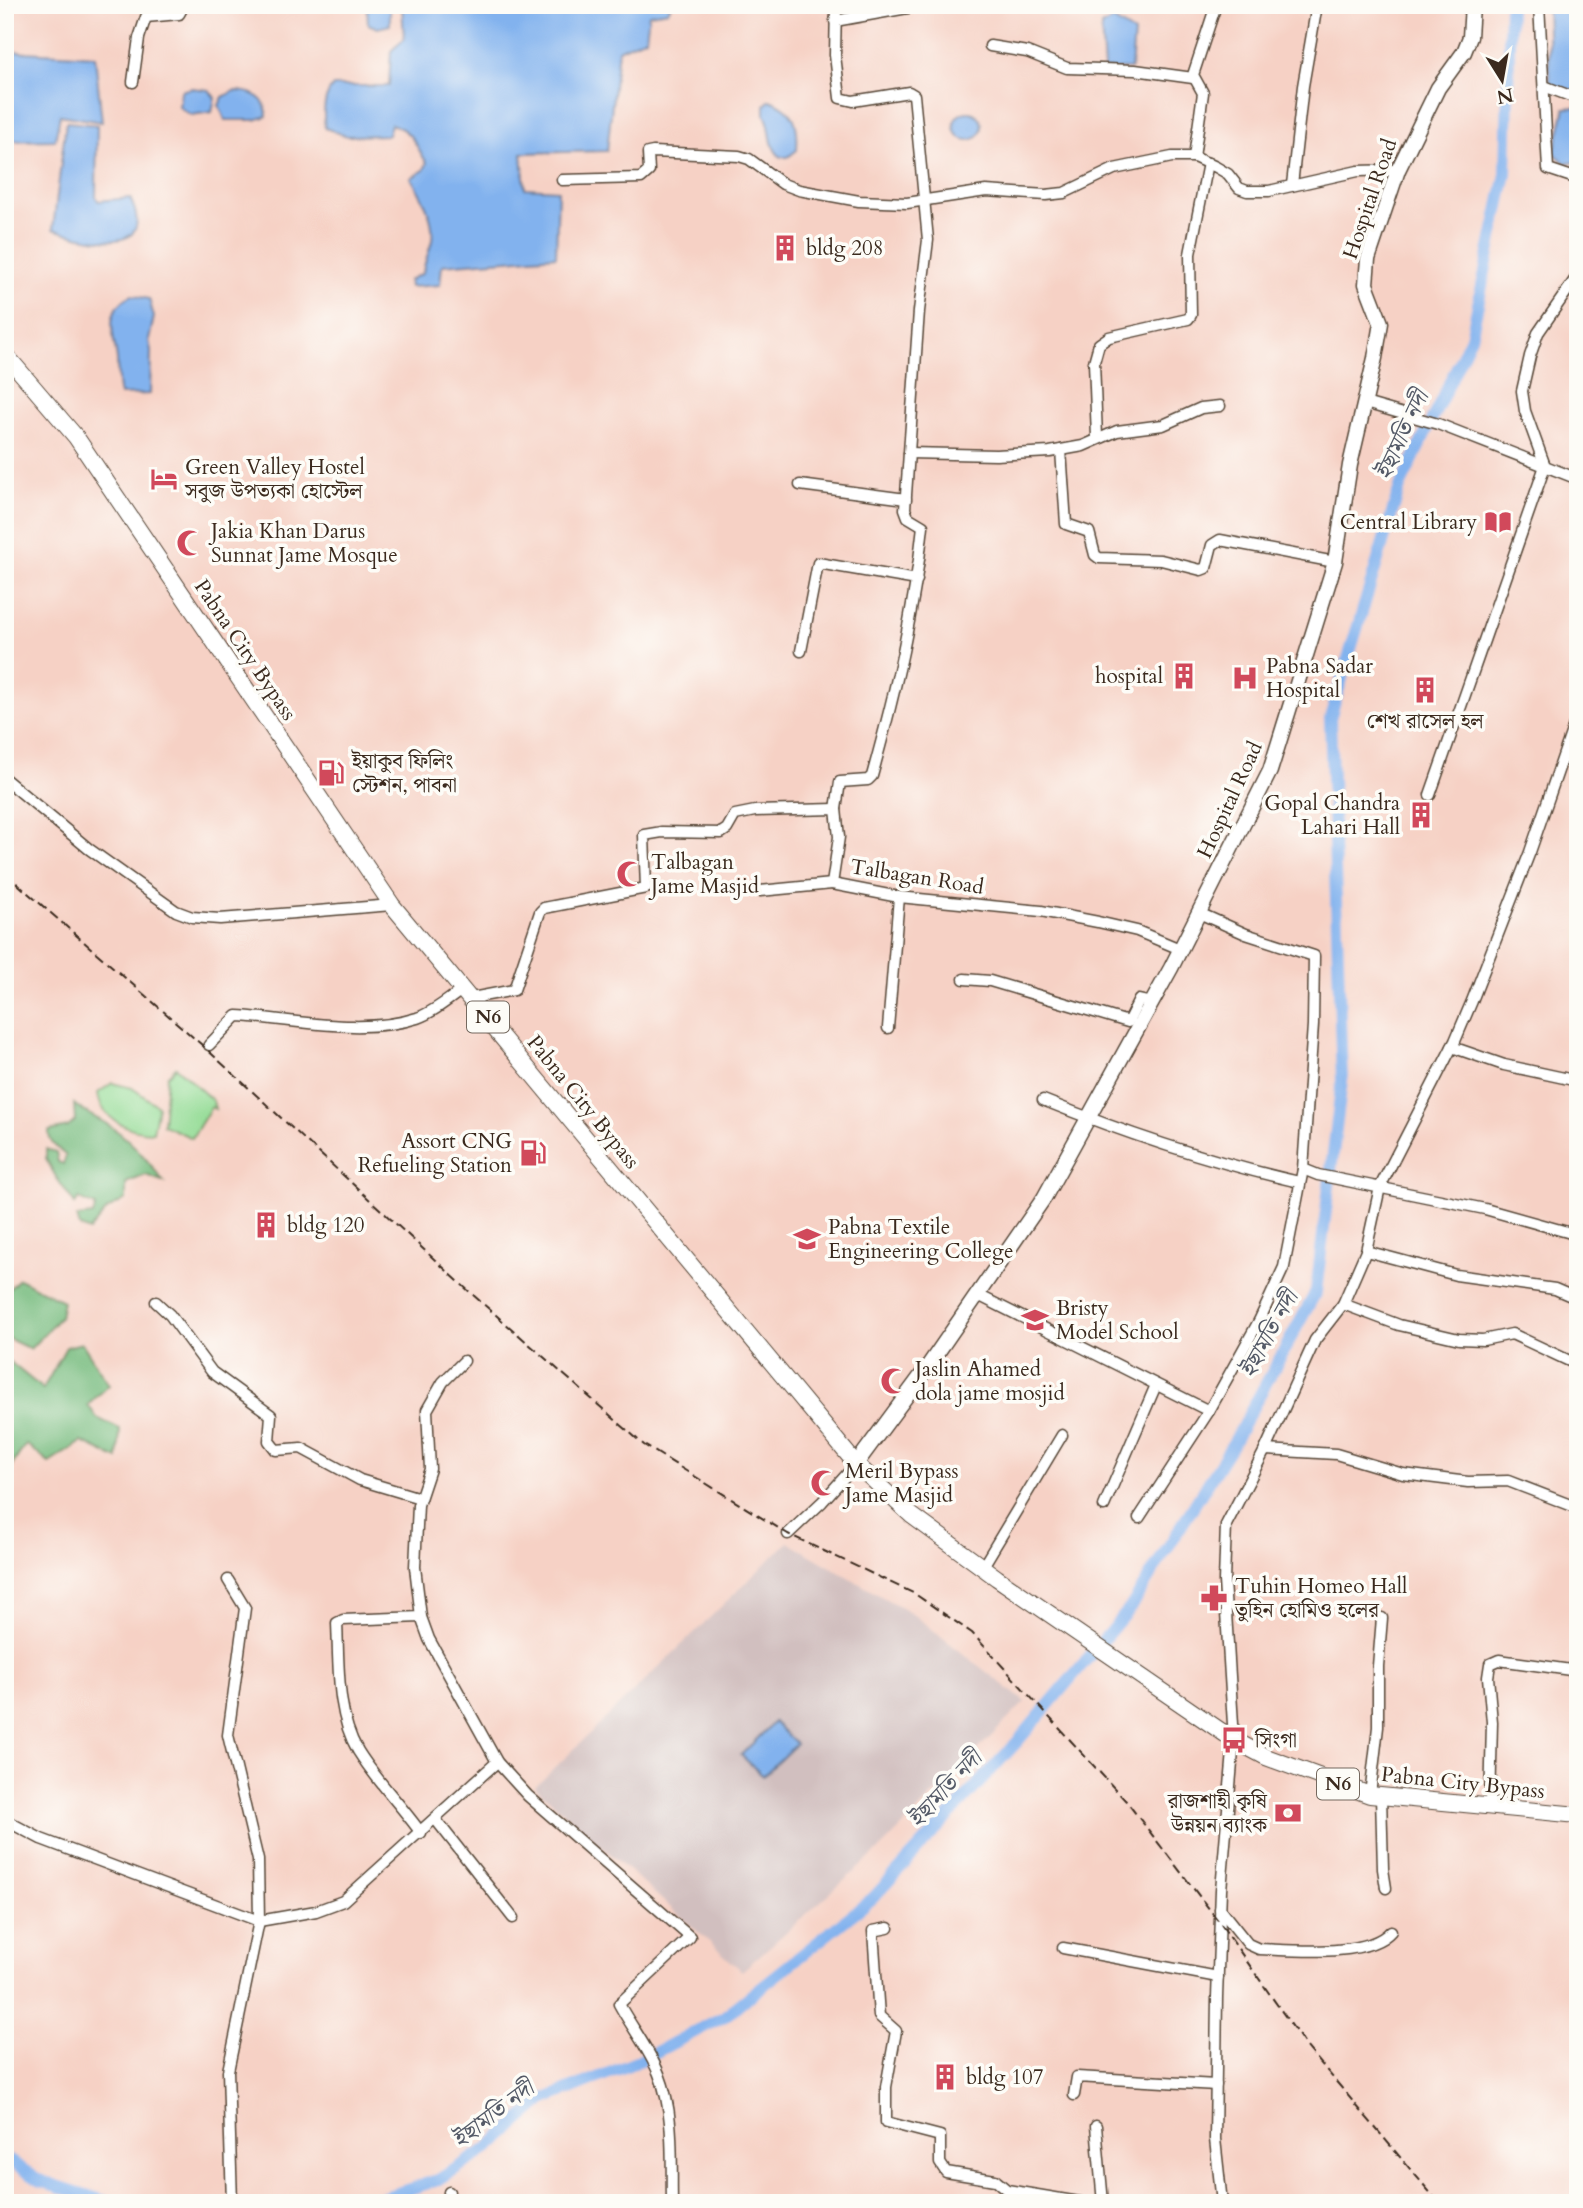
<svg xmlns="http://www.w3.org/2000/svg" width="1583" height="2208" font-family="Cardo,'Noto Serif Bengali',serif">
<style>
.built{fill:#f6d1c5}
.industrial{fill:#d1bfbf}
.green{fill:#94dc96;stroke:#68835a;stroke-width:2}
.forest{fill:#77bc7f;stroke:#59734e;stroke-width:2}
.water{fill:#82b2ee;stroke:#5e6e86;stroke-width:2}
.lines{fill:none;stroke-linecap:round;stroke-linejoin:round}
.river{stroke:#82b2ee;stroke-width:12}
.minor-casing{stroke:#554536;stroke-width:13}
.major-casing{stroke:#554536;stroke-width:17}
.highway-casing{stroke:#554536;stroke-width:18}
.minor{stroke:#fff;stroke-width:10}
.major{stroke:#fff;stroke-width:14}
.highway{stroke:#fff;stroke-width:16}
.rail{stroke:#3b2a1e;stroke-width:2;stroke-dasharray:10 5;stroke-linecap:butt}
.labels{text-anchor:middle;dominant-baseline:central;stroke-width:7;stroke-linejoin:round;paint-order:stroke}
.shield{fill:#fdfcf7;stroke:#75695f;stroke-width:2}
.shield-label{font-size:19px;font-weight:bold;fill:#3b2a1e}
.street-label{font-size:21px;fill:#3b2a1e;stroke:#fdfcf7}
.poi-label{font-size:21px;fill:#3b2a1e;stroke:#fdfcf7;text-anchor:start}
.water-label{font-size:23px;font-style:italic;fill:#545a67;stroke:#fdfcf7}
</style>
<rect width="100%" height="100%" fill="#fdfcf7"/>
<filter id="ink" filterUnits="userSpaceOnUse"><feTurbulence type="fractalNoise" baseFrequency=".0143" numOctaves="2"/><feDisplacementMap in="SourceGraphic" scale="14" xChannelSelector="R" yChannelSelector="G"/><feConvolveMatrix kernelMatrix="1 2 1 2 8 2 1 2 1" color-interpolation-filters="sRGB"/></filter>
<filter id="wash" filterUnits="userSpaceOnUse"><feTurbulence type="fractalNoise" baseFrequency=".00686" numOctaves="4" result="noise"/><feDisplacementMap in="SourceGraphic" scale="28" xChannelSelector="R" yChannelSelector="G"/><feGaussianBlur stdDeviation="1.57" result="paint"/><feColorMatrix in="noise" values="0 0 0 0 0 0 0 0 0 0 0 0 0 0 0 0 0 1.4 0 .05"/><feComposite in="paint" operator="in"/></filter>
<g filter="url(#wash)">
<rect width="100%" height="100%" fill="#ebe0be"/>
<rect class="built" x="5" y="5" width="1573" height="2198"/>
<path class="industrial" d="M788,1542L915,1616L1025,1702L880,1849L742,1971L535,1787Z"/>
<g class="green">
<path d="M176,1067L213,1101L215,1109L211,1107L192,1138L163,1125L167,1076Z"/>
<path d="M112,1083L132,1088L158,1106L153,1132C130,1132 100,1119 98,1093Z"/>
</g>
<g class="forest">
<path d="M74,1104C87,1115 100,1119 113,1128C134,1143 148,1161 164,1182L146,1175L126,1183V1199L107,1210L89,1231L80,1227L77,1217L93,1215L96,1206L79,1199L75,1204L56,1177L46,1159V1149L56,1152L58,1162L63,1164L66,1156C58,1148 48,1143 49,1131L68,1127L75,1121Z"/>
<path d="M19,1279L63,1301L60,1317L30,1349L5,1337V1293Z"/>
<path d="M82,1343L109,1385L88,1405L97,1418L120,1429L118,1459L82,1442L49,1463L26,1444L11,1467L5,1459V1358L43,1389L66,1347Z"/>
</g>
<g class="water">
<path d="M367,5H390V25L378,28L368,24Z"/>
<path d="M402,5H671L668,11L649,14L646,38L618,50L607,151L522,153L525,188L558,190L556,256L442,265L440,285L410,287L409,280L423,273C424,261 430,251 432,240C435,219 422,196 411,178L424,170L427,163C415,145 413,131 391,124L388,135L347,136L325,128C323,114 323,97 333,86H389L391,51L404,39Z"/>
<path d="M1547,5H1578V93L1550,85Z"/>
<path d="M1113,20L1134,33L1131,69H1104L1101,26Z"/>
<path d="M5,51L95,56L102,122L60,115L55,140L5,141Z"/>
<path d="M191,88L209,90L215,98L212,112L191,115L179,107L181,91Z"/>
<path d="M234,91C251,91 267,97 267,116L255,120H225L219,105L223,97Z"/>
<path d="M770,100C795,109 799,123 797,150L788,157H781C767,146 773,127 765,115V105Z"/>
<path d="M1578,107V162L1565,163L1554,153L1565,108Z"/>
<circle cx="968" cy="126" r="14"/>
<path d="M66,122L97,125L96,196L98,201L130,198C159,258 86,240 53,229Z"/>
<path d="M131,295L149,299L154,317L149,340L151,351L150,394L120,395C117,383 118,372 117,360C114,333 102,312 131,295Z"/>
<path d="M774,1722L796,1744L763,1776L741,1755Z"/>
</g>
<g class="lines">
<g class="river">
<path d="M5,2158L41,2181L111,2203"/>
<path d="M366,2203L438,2180L487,2149L543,2100L641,2060L725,2016L873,1898L1018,1741L1130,1608L1235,1440L1316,1292L1342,1080L1330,718L1400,487L1471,337L1506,174L1510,5"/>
</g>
</g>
</g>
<g filter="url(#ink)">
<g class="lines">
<g class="minor-casing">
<g id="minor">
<path d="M836,5L835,55L840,98L853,101L909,92L914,95L928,240L919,311L905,509L908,517L923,526C914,613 895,693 872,776L868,780L840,782L836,809"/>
<path d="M1539,5L1548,169L1578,179"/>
<path d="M835,21L924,5"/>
<path d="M990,46L1027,52L1067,68L1135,70L1193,78"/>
<path d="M133,82L139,38L146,17L179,14L184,5"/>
<path d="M1544,86L1578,99"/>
<path d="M1194,157L1203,93L1193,75L1216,5"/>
<path d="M562,180L641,178L649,171L648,153L653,152L739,156L749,159L783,184L799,190L859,201L907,203L986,191L1046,195L1064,193L1114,169L1172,157H1194L1216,167L1228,174L1239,188L1247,191H1269L1358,171L1398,170"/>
<path d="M1292,185L1303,86L1317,5"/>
<path d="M1365,403L1438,424L1578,479"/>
<path d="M1097,437L1094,362L1099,344L1109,337L1188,319L1191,315L1190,254L1208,163"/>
<path d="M1061,450L1066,524L1089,532L1095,555L1099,558L1161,560L1201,570L1206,568L1212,545L1220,540L1335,562"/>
<path d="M909,453L996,455L1050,452L1083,446L1117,431L1163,425L1201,408L1220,406"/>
<path d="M800,485L906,499"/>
<path d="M1578,637V644"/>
<path d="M801,651L818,563L917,580"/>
<path d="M5,779L89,849L176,911L192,917L220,919L392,905"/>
<path d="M1430,795L1545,466L1525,411L1522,391L1530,356L1538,333L1578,275"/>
<path d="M760,891L832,884"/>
<path d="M964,979L990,981L1128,1022L1139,1000L1152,1003"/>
<path d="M472,998L514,990L540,912L544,908L646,888L644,835L662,832L721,833L727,829L735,815L755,811L836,809L839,837L832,884L899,897L1041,911L1098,922L1137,931L1180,949"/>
<path d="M888,1028L899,897"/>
<path d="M209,1045L237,1016C294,1019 361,1036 417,1018C434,1012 449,999 463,989"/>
<path d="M1452,1047L1504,1065L1578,1081"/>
<path d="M1043,1100C1127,1134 1211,1162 1299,1182"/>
<path d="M1303,1169L1318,1175L1485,1209L1578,1235"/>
<path d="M1366,1251L1456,1275L1555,1289L1578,1299"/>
<path d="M978,1295L1209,1411"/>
<path d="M156,1302L170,1315L212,1372L271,1415L269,1441L276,1450L301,1448L360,1480L420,1498"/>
<path d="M1343,1304L1399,1325L1459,1339L1483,1340L1512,1334L1578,1365"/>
<path d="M464,1361L443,1382L427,1410L430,1469L418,1505L415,1567L421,1617L429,1639L497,1762L528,1796L690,1937L619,2004C632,2028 649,2049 659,2074C675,2114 671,2161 672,2203"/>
<path d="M1265,1450L1336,1454L1403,1474L1468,1482L1508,1481L1578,1508"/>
<path d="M1104,1506L1156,1385"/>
<path d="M1139,1518L1209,1411L1259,1321L1284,1267L1303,1169L1313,1025L1314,956L1246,934L1199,913"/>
<path d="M788,1534L822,1502L856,1464"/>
<path d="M982,1568L1062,1435"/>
<path d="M228,1580L245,1608L228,1735L258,1860L259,1921L228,2071L232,2203"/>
<path d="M421,1617L343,1620L337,1623C339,1664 336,1714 358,1751C376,1780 401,1805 421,1833"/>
<path d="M1370,1795L1378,1727V1666L1382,1618"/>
<path d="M1381,1796L1383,1869L1386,1888"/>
<path d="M1490,1807L1492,1722L1488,1677L1490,1664L1499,1660L1578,1671"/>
<path d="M5,1820L41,1839L259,1921L316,1911L343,1901L497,1762"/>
<path d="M436,1820L513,1918"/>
<path d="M1220,1909L1248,1944L1259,1949C1293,1950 1368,1958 1391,1931"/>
<path d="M888,1928L873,1931L879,2016L896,2031L886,2087V2122L940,2136V2163L946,2172L995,2180L1007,2190L1085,2203"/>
<path d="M1063,1948L1218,1977"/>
<path d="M1074,2095L1077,2077L1216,2085"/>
<path d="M1096,2126L1103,2203"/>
<path d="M448,2203L449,2192"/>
<path d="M1222,2203L1215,2139L1217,1997L1221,1890L1234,1740L1224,1581L1226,1525L1265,1450L1315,1340L1343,1304L1366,1251L1380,1187L1455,1041L1472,1001L1530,852L1578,713"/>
</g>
</g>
<g class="major-casing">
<path id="major" d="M856,1464L924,1372L1044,1198L1171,968L1270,771L1335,562L1350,465L1375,358L1381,323L1366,284L1368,259L1398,170L1438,88L1464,52L1470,37L1472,5"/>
</g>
<g class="highway-casing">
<path id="highway" d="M5,354L76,437L392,905L856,1464L911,1515L997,1578L1234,1740L1266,1757L1370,1795L1578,1815"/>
</g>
<use href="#minor" class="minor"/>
<use href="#major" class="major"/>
<use href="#highway" class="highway"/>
<path class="rail" d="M5,873L202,1045L472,1294L644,1445L788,1534L915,1594L972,1633L1126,1801L1220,1923L1306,2046L1439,2203"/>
</g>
</g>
<defs>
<g id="building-bare" transform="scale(2.1)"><path d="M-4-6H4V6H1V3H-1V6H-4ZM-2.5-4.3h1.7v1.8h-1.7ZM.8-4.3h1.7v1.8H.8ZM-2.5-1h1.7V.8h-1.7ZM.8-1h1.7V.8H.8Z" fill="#d1495b" stroke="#fdfcf7" stroke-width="2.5" paint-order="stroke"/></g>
<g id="hotel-bare" transform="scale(2.1)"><path d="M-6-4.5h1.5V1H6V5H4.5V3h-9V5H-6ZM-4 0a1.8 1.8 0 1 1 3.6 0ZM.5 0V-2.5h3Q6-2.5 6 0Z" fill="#d1495b" stroke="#fdfcf7" stroke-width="2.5" paint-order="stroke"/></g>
<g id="library-bare" transform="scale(2.1)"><path d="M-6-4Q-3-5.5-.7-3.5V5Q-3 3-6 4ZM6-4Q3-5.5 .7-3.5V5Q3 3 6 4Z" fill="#d1495b" stroke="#fdfcf7" stroke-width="2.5" paint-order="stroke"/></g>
<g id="mosque-bare" transform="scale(2.1)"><path d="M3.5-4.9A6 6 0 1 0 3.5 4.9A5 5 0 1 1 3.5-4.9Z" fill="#d1495b" stroke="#fdfcf7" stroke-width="2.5" paint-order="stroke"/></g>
<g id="hospital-bare" transform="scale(2.1)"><path d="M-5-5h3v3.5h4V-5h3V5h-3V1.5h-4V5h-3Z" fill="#d1495b" stroke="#fdfcf7" stroke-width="2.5" paint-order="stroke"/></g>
<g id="fuel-bare" transform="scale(2.1)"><path d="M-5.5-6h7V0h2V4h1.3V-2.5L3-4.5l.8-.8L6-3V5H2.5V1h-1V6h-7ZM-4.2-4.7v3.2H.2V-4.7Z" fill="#d1495b" stroke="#fdfcf7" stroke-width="2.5" paint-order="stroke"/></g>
<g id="university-bare" transform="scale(2.1)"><path d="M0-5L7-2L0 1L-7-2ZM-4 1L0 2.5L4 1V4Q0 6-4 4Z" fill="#d1495b" stroke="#fdfcf7" stroke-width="2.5" paint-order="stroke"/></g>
<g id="school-bare" transform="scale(2.1)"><path d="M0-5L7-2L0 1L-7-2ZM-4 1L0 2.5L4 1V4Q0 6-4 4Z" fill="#d1495b" stroke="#fdfcf7" stroke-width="2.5" paint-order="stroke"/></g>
<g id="pharmacy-bare" transform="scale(2.1)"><path d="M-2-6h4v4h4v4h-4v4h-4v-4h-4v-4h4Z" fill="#d1495b" stroke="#fdfcf7" stroke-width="2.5" paint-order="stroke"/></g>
<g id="bus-bare" transform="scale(2.1)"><path d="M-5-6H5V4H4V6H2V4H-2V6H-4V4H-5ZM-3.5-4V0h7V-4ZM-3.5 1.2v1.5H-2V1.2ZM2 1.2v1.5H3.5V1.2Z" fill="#d1495b" stroke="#fdfcf7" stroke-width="2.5" paint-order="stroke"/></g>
<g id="bank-bare" transform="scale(2.1)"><path d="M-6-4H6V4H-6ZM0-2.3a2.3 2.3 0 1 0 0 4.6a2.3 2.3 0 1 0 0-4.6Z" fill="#d1495b" stroke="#fdfcf7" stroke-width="2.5" paint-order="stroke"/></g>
</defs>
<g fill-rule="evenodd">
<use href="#building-bare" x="785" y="248"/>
<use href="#hotel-bare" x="164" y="479"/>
<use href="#library-bare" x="1498" y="522"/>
<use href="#mosque-bare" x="190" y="543"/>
<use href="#building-bare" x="1184" y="676"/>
<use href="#hospital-bare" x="1245" y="678"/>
<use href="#building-bare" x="1425" y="690"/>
<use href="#fuel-bare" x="331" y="773"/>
<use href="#building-bare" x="1421" y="815"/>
<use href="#mosque-bare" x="630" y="874"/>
<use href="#fuel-bare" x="533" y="1153"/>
<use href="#building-bare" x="266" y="1225"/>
<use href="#university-bare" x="807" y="1239"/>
<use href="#school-bare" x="1035" y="1320"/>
<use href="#mosque-bare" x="894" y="1381"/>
<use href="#mosque-bare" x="824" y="1483"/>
<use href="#pharmacy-bare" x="1214" y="1598"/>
<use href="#bus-bare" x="1234" y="1740"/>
<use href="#bank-bare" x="1288" y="1813"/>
<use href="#building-bare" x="945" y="2077"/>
</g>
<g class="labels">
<g class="shield">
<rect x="467" y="1001.5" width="42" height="31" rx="5"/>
<rect x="1317" y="1768.5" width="42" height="31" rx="5"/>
</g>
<g class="shield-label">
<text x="488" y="1017">N6</text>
<text x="1338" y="1784">N6</text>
</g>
<g class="street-label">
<text transform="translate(1370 199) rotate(-71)">Hospital Road</text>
<text transform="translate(245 650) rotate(56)">Pabna City Bypass</text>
<text transform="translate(1230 800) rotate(-65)">Hospital Road</text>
<text transform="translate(917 877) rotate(9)">Talbagan Road</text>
<text transform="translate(583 1102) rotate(51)">Pabna City Bypass</text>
<text transform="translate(1463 1783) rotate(6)">Pabna City Bypass</text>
</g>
<g class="poi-label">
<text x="806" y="248">bldg 208</text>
<text x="185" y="467">Green Valley Hostel<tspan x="185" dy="24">সবুজ উপত্যকা হোস্টেল</tspan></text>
<text x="1477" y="522" text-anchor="end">Central Library</text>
<text x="211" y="531">Jakia Khan Darus<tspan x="211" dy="24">Sunnat Jame Mosque</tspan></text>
<text x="1266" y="666">Pabna Sadar<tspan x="1266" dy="24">Hospital</tspan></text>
<text x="1163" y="676" text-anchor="end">hospital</text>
<text x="1425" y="721" text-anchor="middle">শেখ রাসেল হল</text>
<text x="352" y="761">ইয়াকুব ফিলিং<tspan x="352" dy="24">স্টেশন, পাবনা</tspan></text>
<text x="1400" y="803" text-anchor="end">Gopal Chandra<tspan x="1400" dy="24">Lahari Hall</tspan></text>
<text x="651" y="862">Talbagan<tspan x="651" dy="24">Jame Masjid</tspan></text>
<text x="512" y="1141" text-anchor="end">Assort CNG<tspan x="512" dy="24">Refueling Station</tspan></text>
<text x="287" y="1225">bldg 120</text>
<text x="828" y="1227">Pabna Textile<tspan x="828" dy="24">Engineering College</tspan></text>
<text x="1056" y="1308">Bristy<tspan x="1056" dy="24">Model School</tspan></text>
<text x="915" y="1369">Jaslin Ahamed<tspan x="915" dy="24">dola jame mosjid</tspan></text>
<text x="845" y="1471">Meril Bypass<tspan x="845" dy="24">Jame Masjid</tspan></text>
<text x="1235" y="1586">Tuhin Homeo Hall<tspan x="1235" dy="24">তুহিন হোমিও হলের</tspan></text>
<text x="1255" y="1740">সিংগা</text>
<text x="1267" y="1801" text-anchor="end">রাজশাহী কৃষি<tspan x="1267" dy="24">উন্নয়ন ব্যাংক</tspan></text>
<text x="966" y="2077">bldg 107</text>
</g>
<g class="water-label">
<text transform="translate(1402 435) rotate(-65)">ইছামতি নদী</text>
<text transform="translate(1269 1334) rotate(-61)">ইছামতি নদী</text>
<text transform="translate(945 1789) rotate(-47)">ইছামতি নদী</text>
<text transform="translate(493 2114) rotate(-37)">ইছামতি নদী</text>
</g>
</g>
<rect width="1583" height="2208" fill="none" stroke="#fdfcf7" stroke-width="28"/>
<g transform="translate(1502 80) rotate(169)" stroke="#fdfcf7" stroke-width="5" paint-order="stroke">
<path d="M0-5L12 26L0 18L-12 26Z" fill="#3b2a1e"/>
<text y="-10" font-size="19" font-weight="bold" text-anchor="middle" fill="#3b2a1e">N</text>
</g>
</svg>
